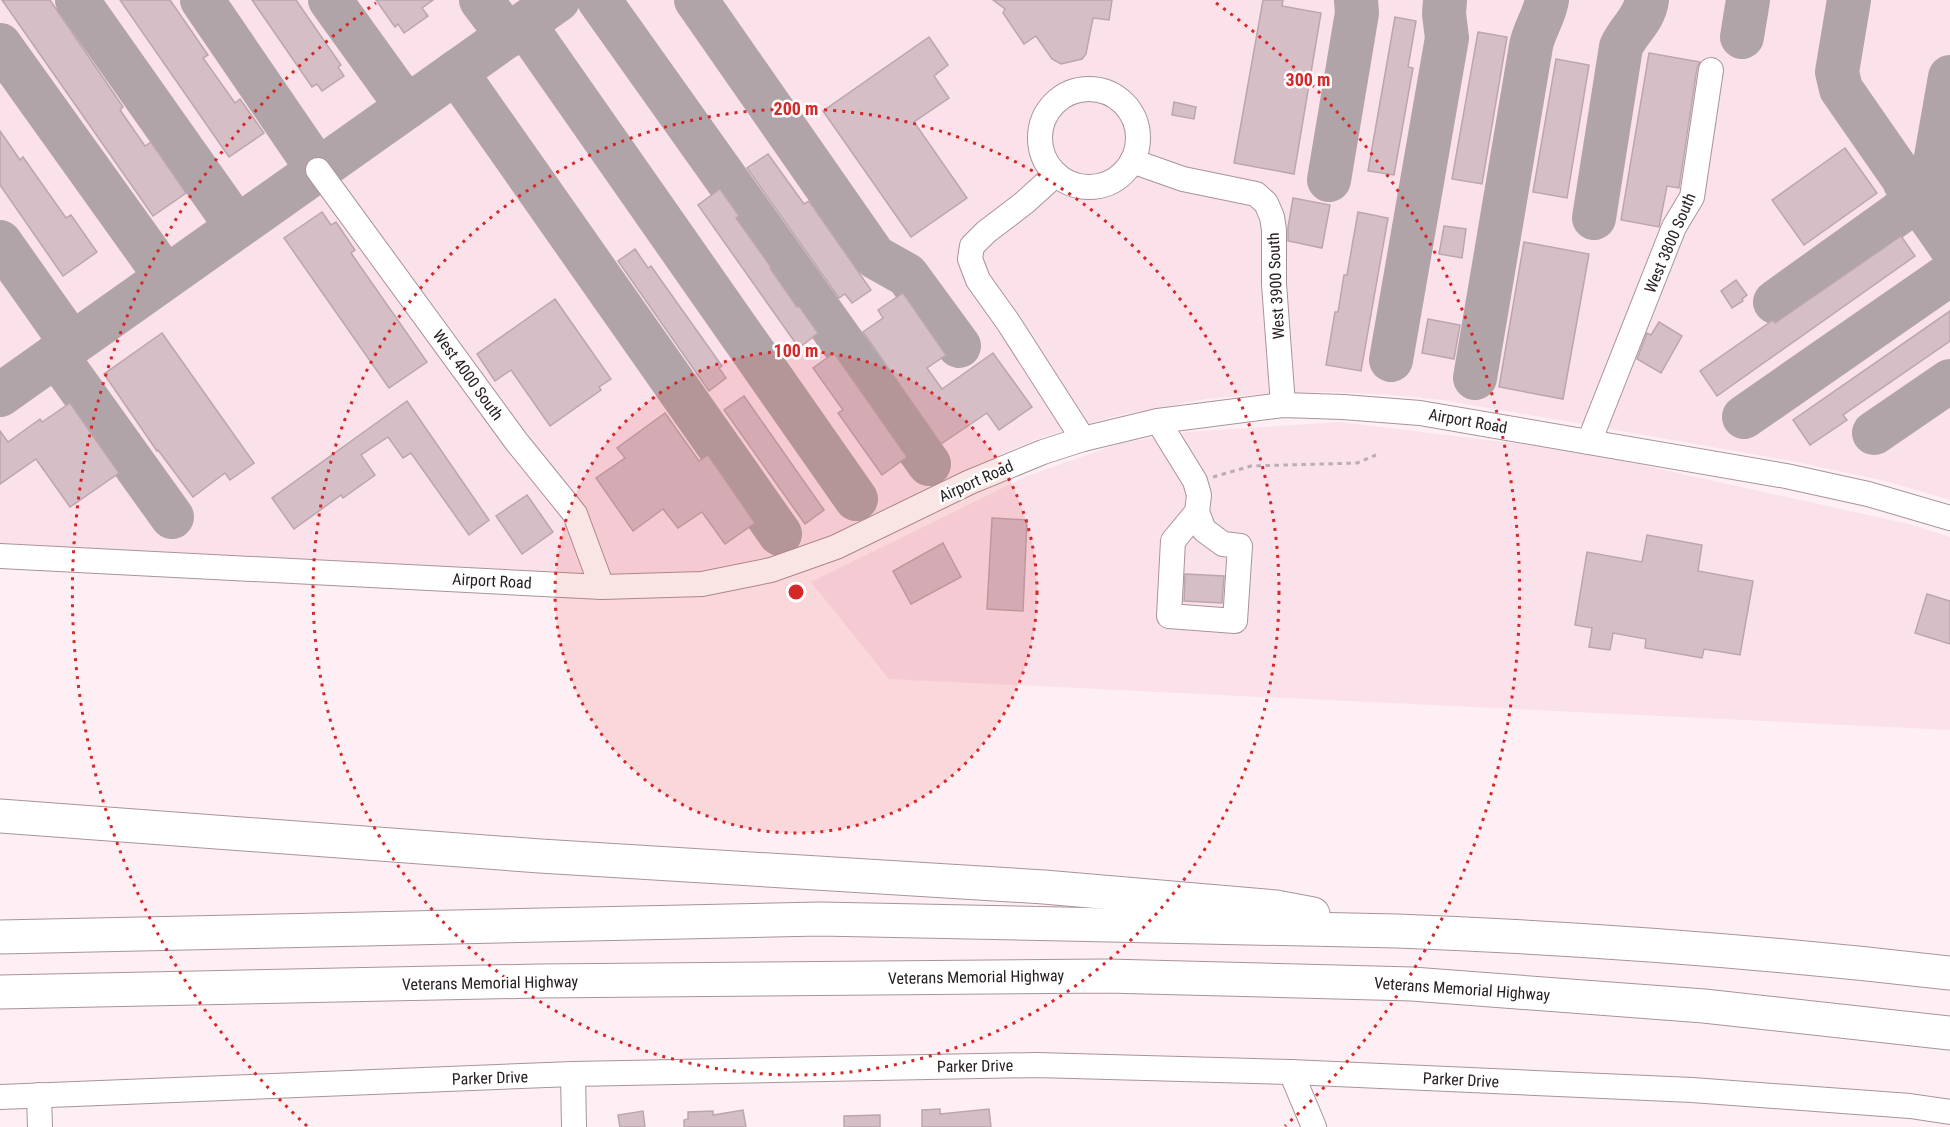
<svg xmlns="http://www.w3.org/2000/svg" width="1950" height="1127" font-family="'Roboto Condensed',sans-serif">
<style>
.built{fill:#fbe1ea}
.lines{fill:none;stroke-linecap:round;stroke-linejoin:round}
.taxiway{stroke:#b0a4a8;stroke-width:44}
.building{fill:#d5bec6;stroke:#bca6ad;stroke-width:1.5}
.minor-casing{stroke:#a9939a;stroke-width:26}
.highway-casing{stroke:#a9939a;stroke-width:35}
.path{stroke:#bbaeb2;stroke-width:3;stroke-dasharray:4.5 4.5;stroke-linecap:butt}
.minor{stroke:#fff;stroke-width:24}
.highway{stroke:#fff;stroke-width:33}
.ring{fill:none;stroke:#d62828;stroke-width:3;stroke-dasharray:3 6}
.labels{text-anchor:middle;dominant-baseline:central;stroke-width:5;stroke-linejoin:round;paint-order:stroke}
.street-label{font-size:16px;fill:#282023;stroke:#fff}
.centre{fill:#d62828;stroke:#fff;stroke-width:3}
.ring-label{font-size:18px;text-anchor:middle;font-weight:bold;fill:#d62828;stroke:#fff;stroke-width:5;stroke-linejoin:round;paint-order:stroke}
</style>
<rect width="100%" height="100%" fill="#feeff4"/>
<g class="built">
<path d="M0,0H1950V500L1889,482L1792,461L1576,423L1442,400L1382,394L1324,392L1250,395L1206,399L1120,415L1043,437L1002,454L843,532L774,559L715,572L663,576L512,573L0,544Z"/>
<path d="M1341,422L1578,451L1909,524L1950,537V730L889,679L811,582L1027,476L1118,444L1186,432Z"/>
</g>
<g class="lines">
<g class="taxiway">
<path d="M77,0L237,227"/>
<path d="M202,0L318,170"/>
<path d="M330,0L407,107"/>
<path d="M481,0L508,36"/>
<path d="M599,0L929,464"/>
<path d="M696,0L875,257L907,275L959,346"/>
<path d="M1849,0L1837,72L1841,89L1950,246"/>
<path d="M524,24L856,499"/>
<path d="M1742,37L1748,0"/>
<path d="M0,45L166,277"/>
<path d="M456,72L780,534"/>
<path d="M1329,180L1357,13L1356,0"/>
<path d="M1594,218L1621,47C1629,29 1644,20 1647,0"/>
<path d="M1931,218L1928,203L1950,77"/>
<path d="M0,242L72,344"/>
<path d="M1775,302L1899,213C1909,204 1912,194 1905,183"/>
<path d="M56,355L172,517"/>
<path d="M1391,360L1447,38L1444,14L1445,0"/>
<path d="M1475,378L1531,46C1534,30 1544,17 1547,0"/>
<path d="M0,395L558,0"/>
<path d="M1744,417L1950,274"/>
<path d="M1874,433L1950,381"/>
</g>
</g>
<g class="building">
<path d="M2,0H50L123,107L120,110L145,146L151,142L186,193L153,216Z"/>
<path d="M120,0H170L208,55L203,58L235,103L240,99L264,133L229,157Z"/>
<path d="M252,0H296L341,65L338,67L344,76L322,91L317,84L312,87Z"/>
<path d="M376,0H433L422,8L428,16L404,33L398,24L395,27Z"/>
<path d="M993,0H1112L1109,20L1093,18L1086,54L1082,59L1061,64L1052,59L1036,36L1024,44L1003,13L1005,9Z"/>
<path d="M1263,0H1283L1282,6L1321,13L1294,174L1234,163Z"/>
<path d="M1395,17L1416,21L1408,67L1413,68L1394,175L1368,171Z"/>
<path d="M1478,32L1507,37L1482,184L1452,179Z"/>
<path d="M929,37L948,65L934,76L949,98L914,122L967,198L911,237L823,111Z"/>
<path d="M1649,53L1700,62L1697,68L1679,188L1667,186L1659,227L1621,220Z"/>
<path d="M1556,59L1589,65L1567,198L1533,192Z"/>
<path d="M1174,102L1196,107L1194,119L1172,115Z"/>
<path d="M0,131L20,160L23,157L66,218L71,215L97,252L63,276L0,185Z"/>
<path d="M1845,148L1877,193L1804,245L1772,200Z"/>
<path d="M768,154L804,204L809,201L871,290L852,303L845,294L839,298L747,168Z"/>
<path d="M720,189L739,216L736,218L771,267L770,268L797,307L799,306L818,333L799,348L698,205Z"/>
<path d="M1293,198L1330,205L1322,248L1288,241V227Z"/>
<path d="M322,212L331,225L336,222L355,250L351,253L427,362L389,388L284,238Z"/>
<path d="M1358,212L1388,218L1361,371L1326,365L1335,312H1338L1344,275H1347Z"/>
<path d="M1444,226L1466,229L1462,258L1439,254Z"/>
<path d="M1901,236L1915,256L1717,396L1700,371L1773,320L1775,323Z"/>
<path d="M1524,242L1589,254L1563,399L1499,387Z"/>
<path d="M635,249L648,268L651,266L722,366L719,368L726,378L709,391L618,261Z"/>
<path d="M1736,280L1747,295L1742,299L1743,301L1732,308L1721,291Z"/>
<path d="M903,293L946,355L927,368L942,389L993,353L1032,407L999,430L987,413L941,444L863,332L883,318L878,310Z"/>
<path d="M555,299L611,379L599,387L601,390L550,426L511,370L495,381L477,354Z"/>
<path d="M1950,311V341L1843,415L1847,420L1810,445L1793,420Z"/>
<path d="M1428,319L1460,325L1454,359L1422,353Z"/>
<path d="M1659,322L1682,336L1661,373L1637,359L1647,333L1651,335Z"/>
<path d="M162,333L254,463L230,480L225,473L193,497L158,450L157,451L104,374Z"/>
<path d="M834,353L907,457L882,475L838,413L843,410L813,368Z"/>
<path d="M744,396L824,510L805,524L724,410Z"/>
<path d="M407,401L489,520L469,535L411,453L403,458L388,437L361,455L375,475L343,498L341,495L294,529L272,498Z"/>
<path d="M70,403L119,473L70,507L36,459L0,484V431L8,442L40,419L42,422Z"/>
<path d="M665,413L699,461L708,455L755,523L725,544L702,512L678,528L663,509L633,531L596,478L625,458L617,448Z"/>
<path d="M527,495L553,532L522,554L496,516Z"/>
<path d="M992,518L1027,520L1023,611L987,609Z"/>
<path d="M1647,535L1702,545L1698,571L1753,581L1740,655L1704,649L1702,658L1645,648L1646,639L1613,633L1610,650L1589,647L1592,628L1575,625L1587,552L1642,562Z"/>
<path d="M943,543L961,577L911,604L893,571Z"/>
<path d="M1185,574L1224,576L1222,603L1184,601Z"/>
<path d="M1927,594L1950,601V644L1915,633Z"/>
<path d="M940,1109V1114L989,1109L991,1127H922V1110Z"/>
<path d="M743,1110L746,1127H684V1120L688,1119V1112L713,1111V1115Z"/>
<path d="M643,1111L645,1127H620L618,1115Z"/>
<path d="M880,1115V1127H844V1116Z"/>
</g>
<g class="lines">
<g class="minor-casing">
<g id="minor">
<circle cx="1089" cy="138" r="49"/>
<path d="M1132,161L1183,179L1256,194L1266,203L1272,217L1274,230V284L1283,405"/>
<path d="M318,170L516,441L575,514L602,587"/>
<path d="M1056,174L1024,203L986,232L972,246L970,259L978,280L1008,322L1083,439"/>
<path d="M1158,421L1195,481L1199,495L1197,512L1204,530L1223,544L1240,546L1235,621L1169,616L1173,541L1197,512"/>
<path d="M1589,442L1674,227L1692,197L1711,70"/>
<path d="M0,556L602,587L702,584L771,570L836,547L970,482L1043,452L1083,439L1158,421L1283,405L1343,407L1420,413L1786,476L1868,494L1950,518"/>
<path d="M1291,1072L1314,1127"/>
<path d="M573,1074L574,1127"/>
<path d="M39,1095L40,1127"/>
<path d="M0,1097L573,1074L1036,1065L1291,1072L1692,1090L1910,1106L1950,1112"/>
</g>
</g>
<g class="highway-casing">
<g id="highway">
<path d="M0,816L540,856L1044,887L1276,907L1313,914"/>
<path d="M0,937L820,919L1397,931C1582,938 1766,952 1950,973"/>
<path d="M0,992L539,981L1107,976L1412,984L1704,1006L1950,1033"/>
</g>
</g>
<path class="path" d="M1213,477L1251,466L1357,463L1376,455"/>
<use href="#minor" class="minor"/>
<use href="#highway" class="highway"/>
</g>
<circle cx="796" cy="592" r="241" fill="#d62828" fill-opacity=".12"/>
<g class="ring">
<circle cx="796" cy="592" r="241"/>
<circle cx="796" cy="592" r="483"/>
<path d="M307 1126A724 724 0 0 1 376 3M1216 3A724 724 0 0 1 1285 1126"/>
</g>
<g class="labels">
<g class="street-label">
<text transform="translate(1670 243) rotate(-67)">West 3800 South</text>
<text transform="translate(1276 286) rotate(-93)">West 3900 South</text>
<text transform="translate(468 375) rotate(54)">West 4000 South</text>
<text transform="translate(1468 421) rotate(10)">Airport Road</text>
<text transform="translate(976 481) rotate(-24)">Airport Road</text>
<text transform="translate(492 581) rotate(3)">Airport Road</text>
<text transform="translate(976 977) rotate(-1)">Veterans Memorial Highway</text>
<text transform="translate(490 983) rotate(-1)">Veterans Memorial Highway</text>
<text transform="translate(1462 989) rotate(4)">Veterans Memorial Highway</text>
<text transform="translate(975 1066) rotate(-1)">Parker Drive</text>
<text transform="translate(490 1078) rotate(-2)">Parker Drive</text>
<text transform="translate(1461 1080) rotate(3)">Parker Drive</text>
</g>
</g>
<circle cx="796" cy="592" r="9" class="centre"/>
<g class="ring-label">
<text x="1308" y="86">300 m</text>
<text x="796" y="115">200 m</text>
<text x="796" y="357">100 m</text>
</g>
</svg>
